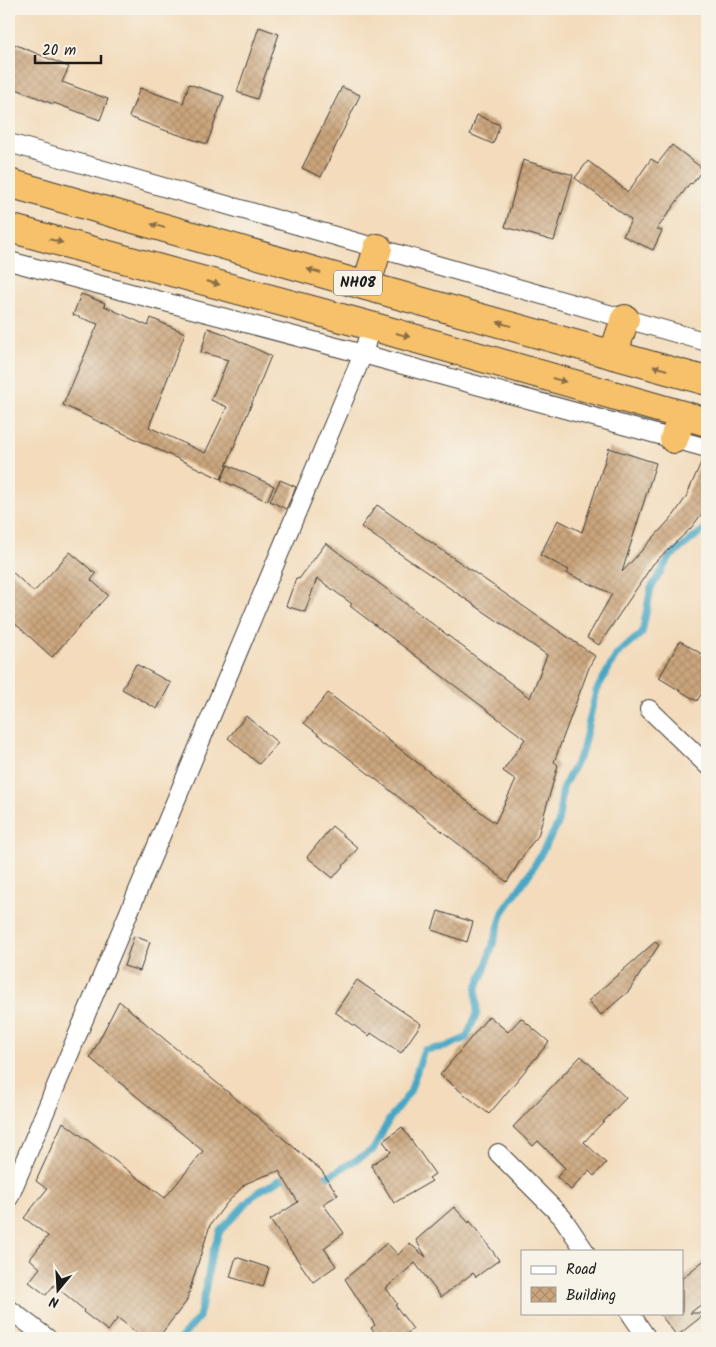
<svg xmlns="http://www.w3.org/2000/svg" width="716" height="1347" font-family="Kalam,sans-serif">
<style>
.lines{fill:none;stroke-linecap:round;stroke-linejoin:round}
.stream{stroke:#46a7c5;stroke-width:7}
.building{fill:url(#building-cross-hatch)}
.minor-casing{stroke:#3c3934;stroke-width:20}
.trunk-casing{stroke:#3c3934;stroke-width:30}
.minor{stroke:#fff;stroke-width:18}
.trunk{stroke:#f6c16b;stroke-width:28}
.oneway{fill:#896e44}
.labels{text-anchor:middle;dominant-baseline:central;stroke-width:4;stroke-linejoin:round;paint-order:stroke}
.shield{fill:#f7f3e8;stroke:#5e5c59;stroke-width:1}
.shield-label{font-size:15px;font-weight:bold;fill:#1c1c1c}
</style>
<defs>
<pattern id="building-cross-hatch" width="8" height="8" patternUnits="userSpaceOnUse" patternTransform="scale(1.25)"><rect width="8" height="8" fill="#caa57d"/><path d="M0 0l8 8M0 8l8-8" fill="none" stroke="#ad8d6b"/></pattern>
</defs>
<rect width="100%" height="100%" fill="#f7f3e8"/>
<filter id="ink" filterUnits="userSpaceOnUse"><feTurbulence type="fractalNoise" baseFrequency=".02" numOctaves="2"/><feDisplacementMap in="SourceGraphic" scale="10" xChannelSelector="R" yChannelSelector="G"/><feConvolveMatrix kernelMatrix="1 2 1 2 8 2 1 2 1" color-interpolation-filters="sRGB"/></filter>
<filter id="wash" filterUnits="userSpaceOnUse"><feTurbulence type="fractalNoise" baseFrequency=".0096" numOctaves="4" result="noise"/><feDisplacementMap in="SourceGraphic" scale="20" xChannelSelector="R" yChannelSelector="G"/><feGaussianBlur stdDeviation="1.12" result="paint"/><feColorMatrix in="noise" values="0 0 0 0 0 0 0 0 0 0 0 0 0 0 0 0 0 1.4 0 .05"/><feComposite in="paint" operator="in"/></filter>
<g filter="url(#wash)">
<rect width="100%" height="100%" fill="#f3dbbb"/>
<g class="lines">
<g class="stream">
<path d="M317,1175L327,1177L373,1150L389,1120L410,1092L424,1050L445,1047L466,1038L477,1013L476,989L485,969L503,912L530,873L558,824L563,787L582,752L596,691L617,654L642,633L651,588L670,557L707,527"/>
<path d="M181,1338L199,1317L205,1292L211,1257L220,1231L256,1193L281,1179L292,1177"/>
</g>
</g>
<g id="blocks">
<g class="building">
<path d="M259,27L279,34L257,99L237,92Z"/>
<path d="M9,42L69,67L62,82L108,99L100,120L54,103L53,104L9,86Z"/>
<path d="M189,84L224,96L207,144L164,130L129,117L140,88L183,103Z"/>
<path d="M342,87L360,95L321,177L302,168Z"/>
<path d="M477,115L500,125L493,144L470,134Z"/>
<path d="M672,145L703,169L692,184L690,183L657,229L662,231L653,250L623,236L631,220L575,178L588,161L628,192L651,159L658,163Z"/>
<path d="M523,160L573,175L554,241L505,227Z"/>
<path d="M81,294L105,303L104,306L148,326L151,318L185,333L149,427L205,453L227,407L211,400L228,360L201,352L208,328L222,333L271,356L221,479L63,405L98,324L73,315Z"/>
<path d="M609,448L656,463L622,572L674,515L686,497L703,458H707V507L691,528L653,564L599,645L587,638L612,594L567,573L569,570L540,555L558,520L582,532Z"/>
<path d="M228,465L274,486L267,501L221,480Z"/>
<path d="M280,480L296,487L286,509L270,501Z"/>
<path d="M377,505L595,656L590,665L554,762L558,765L538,836L528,848L507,882L304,723L328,693L495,823L516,780L503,771L525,739L350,606L352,604L317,578L305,612L286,606L296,578L299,579L326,543L530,698L547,655L361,527Z"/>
<path d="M70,552L96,574L91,580L108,595L52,657L9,618V569L34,592Z"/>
<path d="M680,641L707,657V684L697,701L659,678Z"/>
<path d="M136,664L171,683L157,709L122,689Z"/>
<path d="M246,716L278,743L259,764L228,738Z"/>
<path d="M332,826L358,848L333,878L307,857Z"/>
<path d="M438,911L473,922L467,942L432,930Z"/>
<path d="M134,936L150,942L140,971L124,966Z"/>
<path d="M655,942L659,945L629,991L601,1015L588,1001Z"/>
<path d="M357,980L421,1024L401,1053L371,1033L369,1036L335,1012Z"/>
<path d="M119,1001L321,1170L338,1195L323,1204L344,1233L324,1248L336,1266L313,1282L270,1220L298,1202L279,1171L261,1177L245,1184L226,1204L210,1225L186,1302L158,1338H143L118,1318L108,1331L83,1312L84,1310L54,1285L46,1295L29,1282L40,1268L30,1259L48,1236L24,1218L47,1189L36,1181L63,1122L165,1198L203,1151L90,1058Z"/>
<path d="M489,1016L508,1032L521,1018L549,1042L489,1114L440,1075Z"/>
<path d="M581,1056L626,1098L584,1142L606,1163L594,1176L589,1171L571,1190L557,1177L565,1168L538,1141L533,1146L513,1127Z"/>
<path d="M402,1127L435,1174L429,1178L432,1181L394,1203L371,1165L391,1152L383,1141Z"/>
<path d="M454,1207L469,1223L470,1221L499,1260L476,1277L473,1273L441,1297L415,1263L386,1288L397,1304L395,1305L413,1329L400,1338H379L371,1328L375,1325L345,1279L387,1243L398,1255L409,1243L426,1257L416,1240Z"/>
<path d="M236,1257L269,1268L263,1287L230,1277Z"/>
<path d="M707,1258V1300L690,1313H706L677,1336L659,1313H682V1278Z"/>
</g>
</g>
</g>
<g filter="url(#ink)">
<use href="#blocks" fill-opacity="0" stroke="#3c3934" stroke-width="1"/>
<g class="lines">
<g class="minor-casing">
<g id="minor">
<path d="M9,143L707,342"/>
<path d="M9,261L363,354L707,448"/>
<path d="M649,709L707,765"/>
<path d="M498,1153L562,1217L585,1251"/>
<path d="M9,1198L363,354L371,326"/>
<path d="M9,1309L47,1338"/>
<path d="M630,1313L647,1338"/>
</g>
</g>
<g class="trunk-casing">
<g id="trunk">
<path d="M9,183L366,286L707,381"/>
<path d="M9,228L371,326L707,422"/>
<path d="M366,286L378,248"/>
<path d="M613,355L625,319"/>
<path d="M674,439L682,415"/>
</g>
</g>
<use href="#minor" class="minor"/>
<use href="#trunk" class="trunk"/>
</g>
<defs><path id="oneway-solid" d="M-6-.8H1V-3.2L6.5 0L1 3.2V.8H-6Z" transform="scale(1.25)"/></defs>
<g class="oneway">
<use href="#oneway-solid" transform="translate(158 226) rotate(-164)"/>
<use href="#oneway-solid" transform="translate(56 241) rotate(15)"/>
<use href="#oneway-solid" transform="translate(314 271) rotate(-164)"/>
<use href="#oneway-solid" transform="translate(213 283) rotate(15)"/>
<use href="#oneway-solid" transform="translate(504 324) rotate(-164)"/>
<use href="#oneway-solid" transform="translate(403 335) rotate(16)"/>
<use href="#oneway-solid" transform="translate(660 368) rotate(-164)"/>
<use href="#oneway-solid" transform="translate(559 380) rotate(16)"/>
</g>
</g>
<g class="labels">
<rect class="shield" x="334" y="270.5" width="48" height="25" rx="4"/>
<g class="shield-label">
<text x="358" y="283">NH08</text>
</g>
</g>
<rect width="716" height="1347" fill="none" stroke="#f7f3e8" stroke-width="30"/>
<rect x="521" y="1250" width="162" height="65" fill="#f7f3e8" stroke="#9f9d96"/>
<rect x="531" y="1266" width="25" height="8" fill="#ffffff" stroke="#9f9d96"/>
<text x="566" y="1274" font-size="15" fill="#1c1c1c">Road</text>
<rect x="531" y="1287" width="25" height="15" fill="url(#building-cross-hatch)" stroke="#9f9d96"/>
<text x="566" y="1300" font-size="15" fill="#1c1c1c">Building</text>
<g transform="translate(58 1290) rotate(198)" stroke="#f7f3e8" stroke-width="4" paint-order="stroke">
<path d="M0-4L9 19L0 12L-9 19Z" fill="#1c1c1c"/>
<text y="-8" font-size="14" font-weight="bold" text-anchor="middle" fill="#1c1c1c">N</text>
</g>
<path d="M35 55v8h66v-8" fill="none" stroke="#1c1c1c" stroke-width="2.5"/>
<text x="42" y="55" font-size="15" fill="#1c1c1c" stroke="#f7f3e8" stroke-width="4" paint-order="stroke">20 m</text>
</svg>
